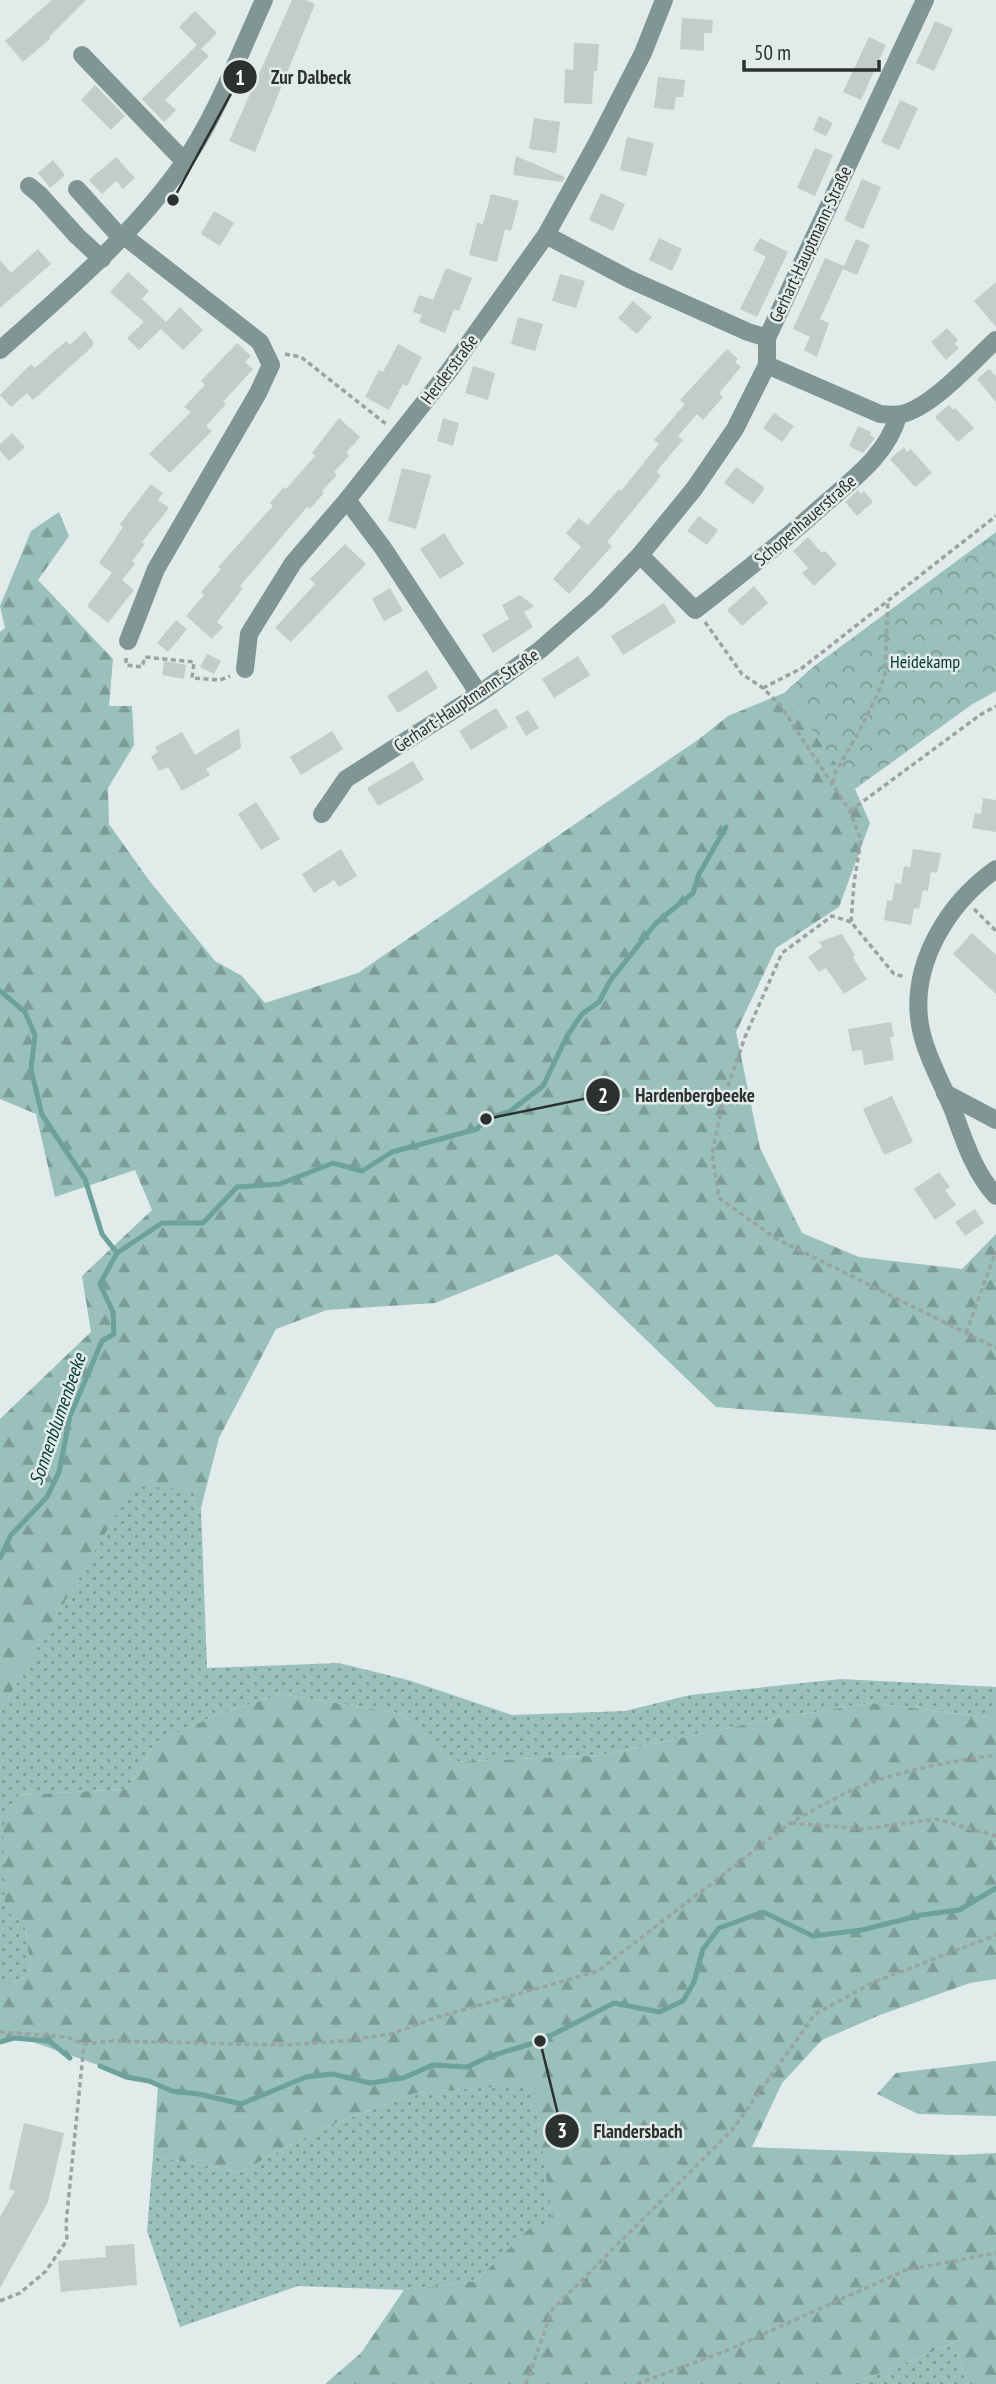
<svg xmlns="http://www.w3.org/2000/svg" width="996" height="2384" font-family="'PT Sans Narrow',sans-serif">
<style>
.grass{fill:url(#grass-dots)}
.forest{fill:url(#forest-firs)}
.park{fill:url(#park-crowns)}
.lines{fill:none;stroke-linecap:round;stroke-linejoin:round}
.stream{stroke:#6da19c;stroke-width:5}
.building{fill:#c2cccb}
.path{stroke:#9ba3a2;stroke-width:3.5;stroke-dasharray:5 3.5;stroke-linecap:butt}
.minor{stroke:#809693;stroke-width:18}
.labels{text-anchor:middle;dominant-baseline:central;stroke-width:5;stroke-linejoin:round;paint-order:stroke}
.street-label{font-size:18px;fill:#2c302f;stroke:#e1ebea}
.park-label{font-size:18px;fill:#003531;stroke:#e1ebea}
.water-label{font-size:19px;font-style:italic;fill:#023734;stroke:#e1ebea}
.leader{fill:none;stroke:#2c302f;stroke-width:2.5}
.callout-dot{fill:#2c302f;stroke:#e1ebea;stroke-width:2.5}
.mark-label{font-size:21px;text-anchor:middle;font-weight:bold;fill:#fff}
.callout-label{font-size:19px;text-anchor:middle;font-weight:bold;fill:#2c302f;stroke:#e1ebea;stroke-width:5;stroke-linejoin:round;paint-order:stroke}
</style>
<defs>
<pattern id="grass-dots" width="8" height="8" patternUnits="userSpaceOnUse" patternTransform="scale(1.75)"><rect width="8" height="8" fill="#99c0bb"/><path d="M2 2h.1M6 6h.1" fill="none" stroke="#7d9c98" stroke-width="1.8" stroke-linecap="round"/></pattern>
<pattern id="forest-firs" width="22" height="20" patternUnits="userSpaceOnUse" patternTransform="scale(1.75)"><rect width="22" height="20" fill="#99c0bb"/><path d="M5 1l3.5 6h-7zM16 11l3.5 6h-7z" fill="#7d9c98"/></pattern>
<pattern id="park-crowns" width="20" height="18" patternUnits="userSpaceOnUse" patternTransform="scale(1.75)"><rect width="20" height="18" fill="#99c0bb"/><path d="M2 6a3 3 0 1 1 6 0M12 15a3 3 0 1 1 6 0" fill="none" stroke="#7d9c98"/></pattern>
</defs>
<rect width="100%" height="100%" fill="#e1ebea"/>
<g class="grass">
<path d="M133,1485L196,1489L201,1508L207,1668L339,1663L408,1680L512,1715L625,1711L690,1695L841,1679L996,1687V1718L872,1703L776,1718L601,1755L453,1762L403,1714L281,1694L214,1716L155,1743L127,1789L18,1795L25,1925L31,1973L0,1990V1712Z"/>
<path d="M532,2083L555,2229L535,2224L476,2281L404,2290L298,2286L180,2327L147,2231L153,2156L240,2172L323,2128L416,2093Z"/>
<path d="M953,2343L968,2384H854Z"/>
</g>
<g class="forest">
<path d="M59,512L69,536L38,580L113,659L109,706H132L134,745L108,788L109,824L148,879L215,961L242,976L265,1003L358,973L699,739L728,716L784,693L855,789L870,823L839,907L776,948L736,1032L760,1148L802,1233L859,1257L962,1269L996,1234V1430L716,1407L557,1254L435,1303L327,1310L276,1329L219,1438L201,1508L195,1489L133,1486L0,1712V1419L91,1332L82,1276L152,1210L135,1170L55,1197L36,1114L0,1099V632L5,628L0,606L31,531Z"/>
<path d="M281,1694L403,1714L453,1762L601,1755L776,1718L872,1703L996,1718V1979L970,1983L880,2015L822,2040L782,2083L752,2147L959,2155L996,2153V2384H968L953,2343L854,2384H325L361,2353L404,2290L476,2281L535,2223L554,2228L532,2084L416,2093L323,2128L240,2172L153,2156L158,2086L27,2040H0V1990L31,1973L25,1925L5,1910L3,1827L18,1795L127,1789L155,1743L214,1716Z"/>
<path d="M996,2061V2116L918,2114L877,2094L896,2073Z"/>
</g>
<path class="park" d="M996,532V691L971,705L855,789L784,693L813,667Z"/>
<g class="lines">
<g class="stream">
<path d="M0,991L25,1012L35,1035L31,1069L42,1115L85,1179L102,1234L117,1253L100,1284L113,1312L114,1334L102,1341L70,1416L59,1472L47,1497L11,1535L0,1558"/>
<path d="M117,1253L162,1223H203L237,1187L280,1184L333,1163L362,1171L392,1152L477,1129L486,1119L509,1112L543,1086L567,1036L582,1014L599,1002L610,981L656,923L693,893L699,874L726,827"/>
<path d="M0,2042L14,2038L49,2041L70,2058"/>
<path d="M100,2066L126,2077L149,2081L172,2091L199,2094L241,2104L306,2077L332,2074L370,2083L403,2078L433,2065L467,2067L488,2057L540,2041L614,2003L659,2012L683,2001L694,1982L703,1949L719,1928L763,1912L813,1936L862,1930L921,1915L959,1910L996,1888"/>
</g>
</g>
<g class="building">
<path d="M52,0H86L49,37L50,39L23,62L5,41Z"/>
<path d="M292,0H306L315,4L255,152L229,141Z"/>
<path d="M195,11L217,33L201,49L209,56L165,100L176,110L164,122L142,99L197,45L179,27Z"/>
<path d="M682,18L713,20L712,33H704V51L680,49Z"/>
<path d="M935,21L953,29L934,71L916,63Z"/>
<path d="M869,37L886,45L861,100L843,92Z"/>
<path d="M574,43L599,44L597,71H594L592,104L564,103L565,69L573,70Z"/>
<path d="M658,77L685,80L683,97H676L674,110L654,108Z"/>
<path d="M95,85L125,116L111,130L81,100Z"/>
<path d="M900,100L918,108L899,150L881,142Z"/>
<path d="M819,116L833,123L826,136L813,130Z"/>
<path d="M534,118L560,122L556,153L529,149Z"/>
<path d="M627,137L654,143L646,176L620,170Z"/>
<path d="M815,148L833,155L815,196L797,188Z"/>
<path d="M516,156L565,177L562,182L513,175Z"/>
<path d="M116,157L135,178L123,189L116,181L102,194L89,180Z"/>
<path d="M53,160L65,175L50,188L38,173Z"/>
<path d="M862,179L881,187L863,229L844,220Z"/>
<path d="M601,193L625,204L613,231L589,220Z"/>
<path d="M491,194L519,201L511,231L505,229L497,262L469,255L477,223L483,224Z"/>
<path d="M214,211L234,223L220,246L201,234Z"/>
<path d="M659,238L682,249L672,271L649,260Z"/>
<path d="M760,238L788,252L757,317L740,309L766,257L753,250Z"/>
<path d="M856,239L870,245L857,275L843,269L820,319L829,323L817,357L804,350L810,337L793,329L825,258L844,266Z"/>
<path d="M38,249L51,264L0,308V260L11,273Z"/>
<path d="M446,268L472,278L459,311L454,309L445,333L419,322L422,315L413,312L419,295L433,300Z"/>
<path d="M128,272L149,291L142,299L166,322L180,307L203,330L183,350L161,329L139,350L127,338L144,322L110,292Z"/>
<path d="M560,274L585,281L576,308L552,301Z"/>
<path d="M996,282V327L974,301Z"/>
<path d="M633,301L652,317L637,334L618,318Z"/>
<path d="M518,317L543,324L535,351L511,344Z"/>
<path d="M947,328L958,340L955,344L959,348L946,360L931,342Z"/>
<path d="M85,331L93,341V346L33,400L27,393L11,407L0,395L31,364L35,368L66,341L70,345Z"/>
<path d="M237,343L251,356L245,362L253,369L223,402L226,404L206,426L212,431L170,473L149,454L191,412L184,407L205,385L201,381Z"/>
<path d="M398,344L422,357L407,386L403,384L389,410L365,397L379,370L383,372Z"/>
<path d="M727,349L738,359L735,362L741,367L719,393L723,397L703,420L697,414L678,436L683,440L660,467L657,472L661,476L607,542L612,546L569,594L553,579L581,547L566,533L579,518L588,525L619,489L621,491L659,444L654,440L685,404L680,400Z"/>
<path d="M473,366L495,373L488,400L465,393Z"/>
<path d="M989,369L996,376V402L977,379Z"/>
<path d="M949,405L953,410L955,408L974,428L958,442L935,417Z"/>
<path d="M774,413L794,426L782,442L763,428Z"/>
<path d="M339,418L360,437L346,453L349,456L334,472L337,475L322,491L324,493L310,509L307,507L240,586L243,588L217,622L223,627L212,639L186,616L204,595L201,592L221,569L218,567L273,506L270,503L284,487L286,489L315,456L312,453Z"/>
<path d="M443,418L459,423L453,446L437,441Z"/>
<path d="M858,426L871,432L870,435L875,438L863,453L849,446Z"/>
<path d="M12,433L25,447L9,461L0,451V444Z"/>
<path d="M904,447L907,452L911,449L932,473L915,487L890,459Z"/>
<path d="M736,467L765,488L753,504L724,483Z"/>
<path d="M402,468L431,475L416,529L388,521Z"/>
<path d="M151,484L163,493L158,500L169,508L142,542L145,544L132,561L135,564L122,580L134,590L108,623L87,606L112,573L99,563L123,527L120,524Z"/>
<path d="M858,490L861,494L864,491L873,502L857,516L845,502Z"/>
<path d="M699,516L718,530L707,545L687,531Z"/>
<path d="M444,533L464,564L440,579L420,549Z"/>
<path d="M808,537L822,553L825,551L837,564L814,586L802,573L808,568L793,551Z"/>
<path d="M345,544L366,564L291,642L275,628L315,584L310,579Z"/>
<path d="M754,586L768,603L742,626L727,610Z"/>
<path d="M390,588L403,611L384,621L372,599Z"/>
<path d="M520,595L534,606L524,612L533,627L493,653L482,635L509,619L502,605Z"/>
<path d="M664,603L676,622L623,655L611,636Z"/>
<path d="M176,620L187,629L168,652L157,643Z"/>
<path d="M207,654L221,661L214,674L200,667Z"/>
<path d="M578,656L590,675L554,698L542,679Z"/>
<path d="M164,661L186,665L184,679L162,675Z"/>
<path d="M427,670L438,688L398,713L387,696Z"/>
<path d="M496,708L508,727L471,750L459,731Z"/>
<path d="M528,710L539,728L526,736L515,717Z"/>
<path d="M239,728L241,748L206,769L210,775L182,791L168,767L159,771L151,757L158,752L155,747L182,732L195,755Z"/>
<path d="M332,731L343,749L301,775L290,757Z"/>
<path d="M413,761L424,780L378,806L367,788Z"/>
<path d="M983,798L996,800V832L972,828L975,813L981,814Z"/>
<path d="M256,802L280,839L261,850L238,814Z"/>
<path d="M341,849L357,876L339,887L334,880L314,893L302,874Z"/>
<path d="M913,849L941,853L937,873L931,872L928,891L923,890L919,909L914,908L911,925L884,920L887,900L892,901L895,883L901,884L904,866L910,867Z"/>
<path d="M972,933L996,955V994L953,954Z"/>
<path d="M842,934L855,955L853,958L867,979L844,994L826,968L819,972L808,957L822,947L819,942Z"/>
<path d="M891,1022L894,1037H890L894,1060L864,1065L862,1050L852,1051L848,1029Z"/>
<path d="M892,1096L913,1142L884,1155L863,1109Z"/>
<path d="M939,1172L950,1187L945,1190L956,1205L935,1220L914,1189Z"/>
<path d="M975,1209L984,1223L965,1236L955,1222Z"/>
<path d="M24,2123L64,2133L48,2202L0,2288V2217L15,2191L9,2189Z"/>
<path d="M134,2244L137,2285L61,2292L58,2261L106,2257L105,2246Z"/>
</g>
<g class="lines">
<g class="path">
<path d="M285,354L301,357L386,424"/>
<path d="M705,622L742,674L763,688L780,705L850,811L861,840L854,883L851,922L894,974L906,977"/>
<path d="M126,658V665L142,667L145,657L194,662L192,678L220,680L230,676"/>
<path d="M763,688L802,668L996,516"/>
<path d="M833,783L835,773L861,728L881,686L885,673L888,600"/>
<path d="M850,811L980,715L996,706"/>
<path d="M974,909L996,931"/>
<path d="M851,922L832,916L782,953L745,1037L723,1101L712,1154L719,1198L775,1238L996,1348"/>
<path d="M966,1333L996,1251"/>
<path d="M791,1823L862,1829L937,1819L996,1836"/>
<path d="M0,2032L67,2037L84,2044L113,2041L283,2045L343,2041L391,2034L438,2017L598,1971L790,1823C817,1808 844,1792 873,1782C913,1768 955,1761 996,1755"/>
<path d="M0,2301L20,2293L46,2271L67,2240L66,2224L84,2044"/>
<path d="M526,2384L552,2310L733,2129L815,2014L874,1982L996,1935"/>
<path d="M637,2384L728,2350L906,2270L996,2253"/>
</g>
<g class="minor">
<path d="M82,55L184,161"/>
<path d="M29,186L40,195L77,236L102,259"/>
<path d="M77,189L122,239"/>
<path d="M546,235L629,279L748,332L767,338"/>
<path d="M124,236L260,342L271,365L258,393L156,569L128,641"/>
<path d="M0,350C64,293 130,238 180,168C215,119 239,55 264,0"/>
<path d="M767,365L880,414C887,414 895,416 902,414C932,407 972,362 996,340"/>
<path d="M347,500L383,548L479,694"/>
<path d="M640,555L695,610C738,577 780,544 820,508C850,481 887,456 898,416"/>
<path d="M245,669L249,634L293,563L347,500L449,371L546,235L598,141L643,53L664,0"/>
<path d="M322,814L346,779L479,694L540,650L597,600L640,555L694,489L735,429L767,365V338L925,0"/>
<path d="M996,869C948,903 910,964 920,1025C925,1054 942,1083 953,1110C964,1140 974,1172 996,1196"/>
<path d="M945,1093L996,1120"/>
</g>
</g>
<g class="labels">
<g class="street-label">
<text transform="translate(810 244) rotate(-65)">Gerhart-Hauptmann-Straße</text>
<text transform="translate(449 369) rotate(-53)">Herderstraße</text>
<text transform="translate(805 520) rotate(-41)">Schopenhauerstraße</text>
<text transform="translate(466 700) rotate(-34)">Gerhart-Hauptmann-Straße</text>
</g>
<g class="park-label">
<text x="925" y="661">Heidekamp</text>
</g>
<g class="water-label">
<text transform="translate(57 1419) rotate(-71)">Sonnenblumenbeeke</text>
</g>
</g>
<path class="leader" d="M173 200L240 77M486 1119L603 1095M540 2041L562 2131"/>
<g class="callout-dot">
<circle cx="173" cy="200" r="7"/>
<circle cx="486" cy="1119" r="7"/>
<circle cx="540" cy="2041" r="7"/>
<circle cx="240" cy="77" r="18"/>
<circle cx="603" cy="1095" r="18"/>
<circle cx="562" cy="2131" r="18"/>
</g>
<g class="mark-label">
<text x="240" y="85">1</text>
<text x="603" y="1103">2</text>
<text x="562" y="2138">3</text>
</g>
<g class="callout-label">
<text x="311" y="84">Zur Dalbeck</text>
<text x="695" y="1102">Hardenbergbeeke</text>
<text x="638" y="2138">Flandersbach</text>
</g>
<path d="M744 60v10h135v-10" fill="none" stroke="#2c302f" stroke-width="3.5"/>
<text x="754" y="60" font-size="21" fill="#2c302f" stroke="#e1ebea" stroke-width="5" paint-order="stroke">50 m</text>
</svg>
